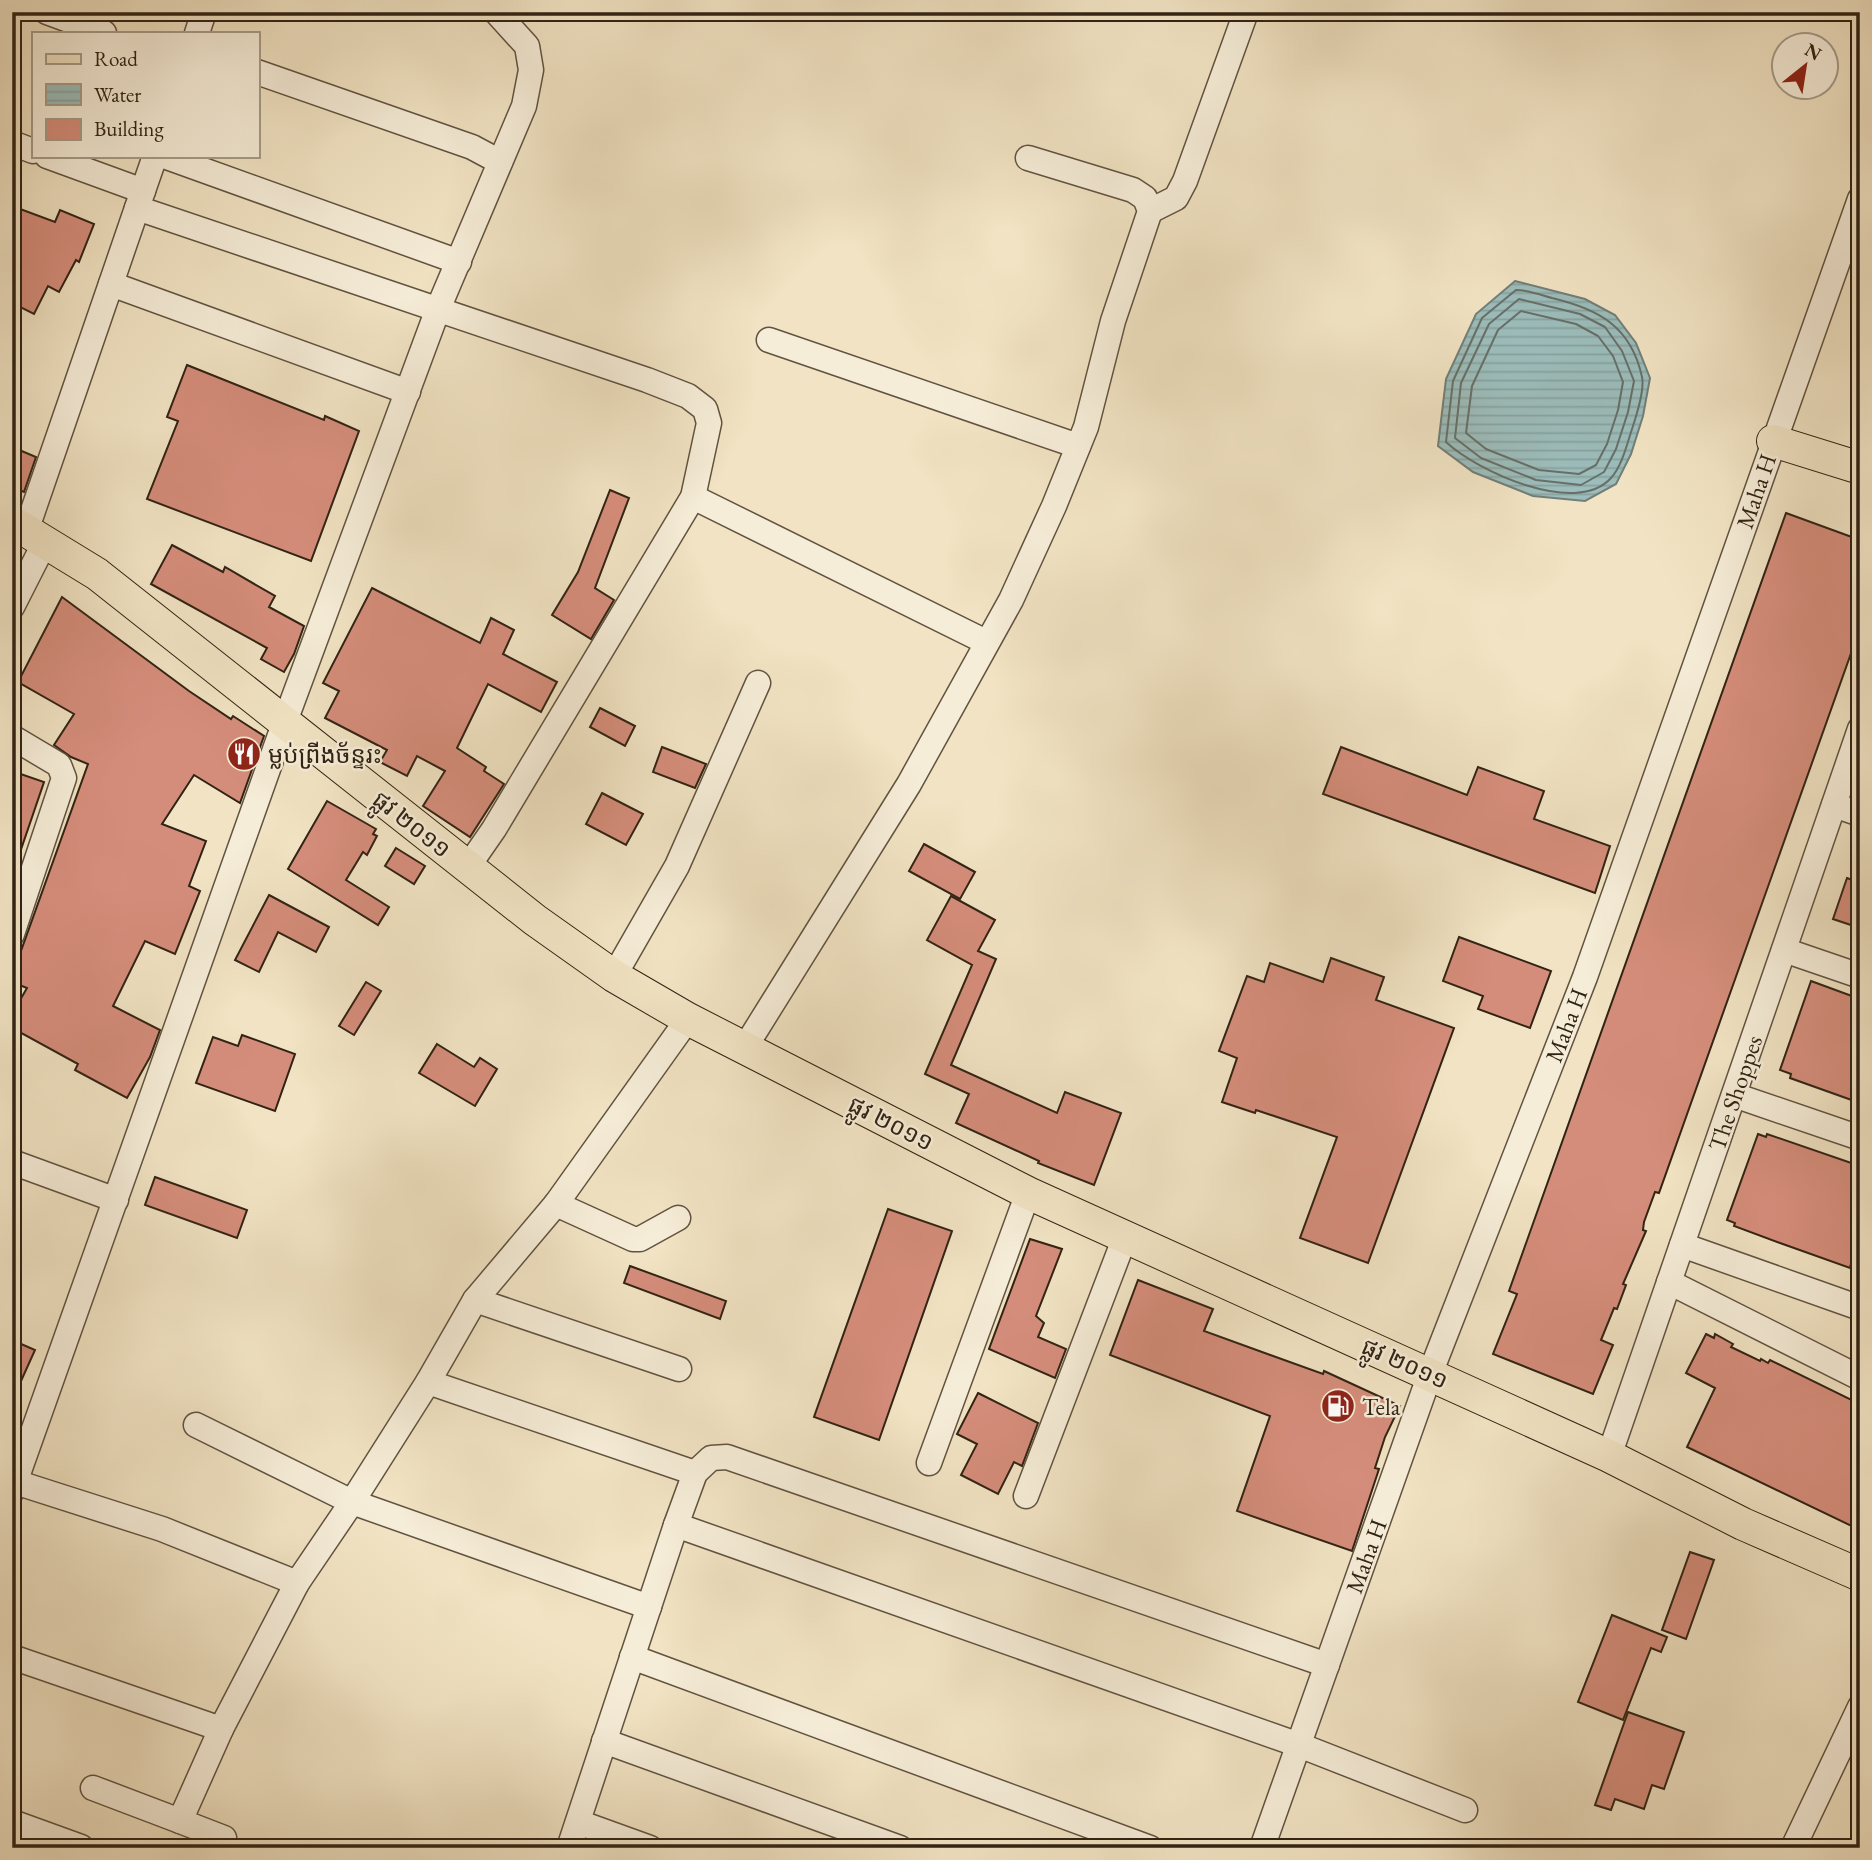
<svg xmlns="http://www.w3.org/2000/svg" width="1872" height="1860" font-family="'EB Garamond','Noto Sans Khmer',serif">
<style>
.water{fill:url(#water-rules);stroke:#717f78;stroke-width:2}
.lines{fill:none;stroke-linecap:round;stroke-linejoin:round}
.shore{stroke:#667068;stroke-width:2}
.building{fill:#d58d7b;stroke:#312314;stroke-width:2}
.minor-casing{stroke:#615340;stroke-width:27}
.major-casing{stroke:#312314;stroke-width:34}
.minor{stroke:#f6edd8;stroke-width:24}
.major{stroke:#f1e3c3;stroke-width:32}
.labels{text-anchor:middle;dominant-baseline:central;stroke-width:5;stroke-linejoin:round;paint-order:stroke}
.street-label{font-size:24px;fill:#312314;stroke:#f6edd8}
.poi-label{font-size:24px;fill:#312314;stroke:#f6edd8;text-anchor:start}
</style>
<defs>
<pattern id="water-rules" width="6" height="5" patternUnits="userSpaceOnUse" patternTransform="scale(1.75)"><rect width="6" height="5" fill="#9cbdbb"/><path d="M0 2.5h6" fill="none" stroke="#87a2a0"/></pattern>
</defs>
<rect width="100%" height="100%" fill="#f1e3c3"/>
<filter id="stains"><feTurbulence type="fractalNoise" baseFrequency=".00286" numOctaves="4"/><feColorMatrix values="0 0 0 0 .2 0 0 0 0 .09 0 0 0 0 .02 0 0 0 .5 -.17"/></filter>
<radialGradient id="worn" r=".72"><stop offset=".6" stop-color="#630" stop-opacity="0"/><stop offset="1" stop-color="#630" stop-opacity=".3"/></radialGradient>
<path class="water" d="M1515,281L1585,299L1615,315L1636,343L1650,378L1643,416L1631,454L1616,484L1585,501L1533,496L1473,472L1438,446L1446,379L1476,314Z"/>
<g class="lines">
<g class="shore">
<path d="M1516,290C1528,290 1541,295 1552,298C1598,309 1631,326 1642,377C1645,390 1636,417 1632,429C1627,444 1622,466 1611,478C1576,517 1477,471 1446,442L1453,381L1482,318Z"/>
<path d="M1519,299L1580,314L1605,327L1622,351L1634,381L1628,412L1616,449L1604,472L1581,485L1536,480L1481,458L1455,438L1461,383L1489,324Z"/>
<path d="M1521,311L1576,324L1598,336L1613,356L1623,382L1618,410L1607,444L1596,465L1579,474L1539,470L1486,449L1466,433L1472,386L1498,330Z"/>
</g>
</g>
<g class="building">
<path d="M12,206L55,222L60,210L94,224L79,262L76,260L59,292L48,286L34,314L12,303Z"/>
<path d="M187,365L324,420L325,416L359,431L311,561L147,499L178,421L167,417Z"/>
<path d="M17,449L36,457L24,492L12,487V460Z"/>
<path d="M610,490L629,498L595,588L614,600L591,639L552,615L578,572Z"/>
<path d="M1786,513L1860,540V628L1659,1193L1655,1192L1644,1222L1643,1230L1646,1231L1623,1284L1626,1285L1617,1309L1614,1308L1601,1340L1613,1345L1593,1394L1493,1354L1517,1294L1509,1291Z"/>
<path d="M172,545L223,572L225,567L275,596L269,607L304,626L294,654L284,672L261,659L267,648L151,584Z"/>
<path d="M372,588L480,643L491,618L514,630L503,654L557,682L541,712L488,684L457,748L486,767L484,771L504,784L470,837L423,806L445,771L417,756L407,776L380,762L387,750L325,718L339,691L323,683Z"/>
<path d="M62,597L189,691L231,719L233,716L264,736L240,803L194,775L162,824L206,841L189,886L200,891L175,954L145,941L113,1006L160,1030L150,1057L127,1098L75,1070L78,1064L12,1028V1014L27,988L12,982V976L88,764L71,757L54,745L74,714L18,682Z"/>
<path d="M600,708L635,726L625,746L590,727Z"/>
<path d="M662,747L706,764L695,788L653,772Z"/>
<path d="M1341,747L1467,795L1478,767L1544,791L1534,819L1610,846L1595,893L1323,794Z"/>
<path d="M12,771L44,782L15,867H12Z"/>
<path d="M602,793L643,814L626,845L586,824Z"/>
<path d="M327,801L376,829L373,834L377,836L367,855L363,852L346,880L389,907L378,925L288,869Z"/>
<path d="M924,844L975,872L960,899L909,871Z"/>
<path d="M396,848L425,866L414,884L385,866Z"/>
<path d="M1847,878L1860,883V928L1833,919Z"/>
<path d="M269,895L329,927L316,952L278,932L259,972L235,960Z"/>
<path d="M951,896L995,920L978,951L996,959L951,1065L1057,1113L1065,1092L1121,1113L1094,1185L1038,1163L1039,1161L956,1123L969,1094L925,1074L972,965L927,940Z"/>
<path d="M1459,937L1551,971L1530,1028L1478,1009L1483,996L1443,981Z"/>
<path d="M1331,958L1384,977L1376,1000L1454,1028L1368,1263L1300,1238L1337,1137L1256,1110L1255,1113L1222,1102L1237,1058L1219,1051L1247,976L1264,982L1270,963L1323,982Z"/>
<path d="M1811,981L1860,999V1103L1790,1078L1791,1074L1780,1070Z"/>
<path d="M366,982L381,991L354,1035L339,1026Z"/>
<path d="M242,1035L295,1054L275,1111L196,1083L213,1037L238,1046Z"/>
<path d="M437,1044L474,1067L480,1058L497,1069L475,1106L419,1073Z"/>
<path d="M1758,1134L1766,1137L1767,1134L1860,1166V1268L1851,1264L1850,1268L1780,1243L1734,1226L1735,1223L1727,1220Z"/>
<path d="M155,1177L247,1210L237,1238L145,1205Z"/>
<path d="M888,1209L952,1231L879,1440L814,1417Z"/>
<path d="M1030,1239L1062,1249L1036,1316L1044,1323L1038,1337L1066,1349L1055,1378L989,1349Z"/>
<path d="M630,1266L726,1301L720,1319L624,1283Z"/>
<path d="M1138,1280L1213,1309L1204,1331L1323,1374L1324,1371L1400,1406L1385,1437L1375,1468L1379,1469L1352,1551L1237,1511L1270,1416L1110,1355Z"/>
<path d="M1706,1334L1714,1338L1715,1334L1733,1344L1731,1347L1760,1361L1761,1359L1768,1363L1770,1360L1860,1404V1530L1687,1447L1715,1388L1686,1373Z"/>
<path d="M12,1340L35,1350L12,1401Z"/>
<path d="M978,1393L1038,1423L1022,1466L1014,1462L998,1494L961,1475L977,1444L957,1434Z"/>
<path d="M1690,1552L1714,1560L1686,1639L1662,1630Z"/>
<path d="M1612,1615L1667,1637L1661,1652L1651,1648L1623,1720L1578,1702Z"/>
<path d="M1628,1712L1684,1732L1664,1789L1652,1785L1644,1809L1615,1799L1611,1810L1595,1805Z"/>
</g>
<g class="lines">
<g class="minor-casing">
<g id="minor">
<path d="M47,12L104,33"/>
<path d="M197,33L204,12"/>
<path d="M257,72L472,147L500,162"/>
<path d="M12,143L33,151"/>
<path d="M47,156L143,191"/>
<path d="M155,156L137,208L647,380L688,396L705,409L709,423L693,497L494,829L467,868"/>
<path d="M164,156L459,262"/>
<path d="M1150,211L1176,198L1185,181L1246,12"/>
<path d="M111,284L408,392"/>
<path d="M769,340L1078,446"/>
<path d="M693,497L986,642"/>
<path d="M26,531L137,208"/>
<path d="M12,607L44,544"/>
<path d="M12,737L59,765L64,778L12,934"/>
<path d="M1834,805L1860,814"/>
<path d="M1784,950L1860,976"/>
<path d="M614,976L677,866L758,683"/>
<path d="M744,1049L909,784L1011,600L1054,506L1086,427L1113,321L1150,211L1145,198L1133,190L1028,158"/>
<path d="M1734,1095L1860,1138"/>
<path d="M12,1162L116,1200"/>
<path d="M556,1204L633,1239H640L678,1218"/>
<path d="M1682,1245L1860,1308"/>
<path d="M1669,1282L1860,1378"/>
<path d="M475,1300L679,1369"/>
<path d="M428,1382L695,1473"/>
<path d="M196,1425L352,1502L649,1607"/>
<path d="M1609,1456L1860,729"/>
<path d="M929,1463L1028,1193"/>
<path d="M12,1481L162,1529L297,1583"/>
<path d="M12,1491L284,724L438,309L524,106L531,70L527,46L496,12"/>
<path d="M1026,1496L1125,1237"/>
<path d="M676,1525L1299,1745L1465,1810"/>
<path d="M12,1657L221,1729"/>
<path d="M632,1657L1150,1848"/>
<path d="M604,1741L900,1848"/>
<path d="M93,1788L180,1821L221,1729L297,1583L352,1502L428,1382L475,1300L556,1204L688,1019"/>
<path d="M180,1821L224,1838"/>
<path d="M12,1822L81,1847"/>
<path d="M578,1822L650,1848"/>
<path d="M569,1848L676,1525L695,1473L711,1458L727,1457L1327,1665"/>
<path d="M1262,1848L1430,1374L1585,977L1860,199"/>
<path d="M1793,1848L1860,1707"/>
</g>
</g>
<g class="major-casing">
<g id="major">
<path d="M1773,441L1860,468"/>
<path d="M12,522L97,574L535,920L614,976L688,1019L1028,1193L1609,1456L1743,1524L1860,1575"/>
</g>
</g>
<use href="#minor" class="minor"/>
<use href="#major" class="major"/>
</g>
<defs>
<g id="restaurant-disc" transform="scale(1.75)"><circle r="9.5" fill="#8f2418" stroke="#f6edd8"/><path d="M-5-6h1v4h1v-4h1v4h1v-4h1v5L-1.5 .5V6h-2V.5L-5-1ZM5-6V6H3V1.5H1.5Q1.5-4 5-6Z" fill="#fff"/></g>
<g id="fuel-disc" transform="scale(1.75)"><circle r="9.5" fill="#8f2418" stroke="#f6edd8"/><path d="M-5.5-6h7V0h2V4h1.3V-2.5L3-4.5l.8-.8L6-3V5H2.5V1h-1V6h-7ZM-4.2-4.7v3.2H.2V-4.7Z" fill="#fff"/></g>
</defs>
<g fill-rule="evenodd">
<use href="#restaurant-disc" x="244" y="754"/>
<use href="#fuel-disc" x="1338" y="1406"/>
</g>
<g class="labels">
<g class="street-label">
<text transform="translate(1756 491) rotate(-71)">Maha H</text>
<text transform="translate(412 824) rotate(38)">ផ្លូវ ២០១១</text>
<text transform="translate(1566 1025) rotate(-69)">Maha H</text>
<text transform="translate(1735 1093) rotate(-71)">The Shoppes</text>
<text transform="translate(891 1123) rotate(27)">ផ្លូវ ២០១១</text>
<text transform="translate(1405 1363) rotate(24)">ផ្លូវ ២០១១</text>
<text transform="translate(1366 1556) rotate(-70)">Maha H</text>
</g>
<g class="poi-label">
<text x="268" y="754">ម្លប់ព្រីងច័ន្ទរះ</text>
<text x="1362" y="1406">Tela</text>
</g>
</g>
<rect width="1872" height="1860" fill="none" stroke="#f1e3c3" stroke-width="42"/>
<rect x="14" y="14" width="1844" height="1832" fill="none" stroke="#312314" stroke-width="3.5"/>
<rect x="21" y="21" width="1830" height="1818" fill="none" stroke="#312314" stroke-width="2"/>
<rect x="32" y="32" width="228" height="126" fill="#f6edd8" stroke="#a79c8a" stroke-width="2"/>
<rect x="46" y="54" width="35" height="10" fill="#f1e3c3" stroke="#a79c8a" stroke-width="2"/>
<text x="94" y="66" font-size="21" fill="#312314">Road</text>
<rect x="46" y="84" width="35" height="21" fill="url(#water-rules)" stroke="#a79c8a" stroke-width="2"/>
<text x="94" y="102" font-size="21" fill="#312314">Water</text>
<rect x="46" y="119" width="35" height="21" fill="#d58d7b" stroke="#a79c8a" stroke-width="2"/>
<text x="94" y="136" font-size="21" fill="#312314">Building</text>
<g transform="translate(1805 66) rotate(30)"><circle r="33" fill="#f6edd8" stroke="#a79c8a" stroke-width="2"/>
<path d="M0-5L12 26L0 18L-12 26Z" fill="#8f2418"/>
<text y="-10" font-size="19" font-weight="bold" text-anchor="middle" fill="#312314">N</text>
</g>
<rect width="100%" height="100%" filter="url(#stains)"/>
<rect width="100%" height="100%" fill="url(#worn)"/>
</svg>
